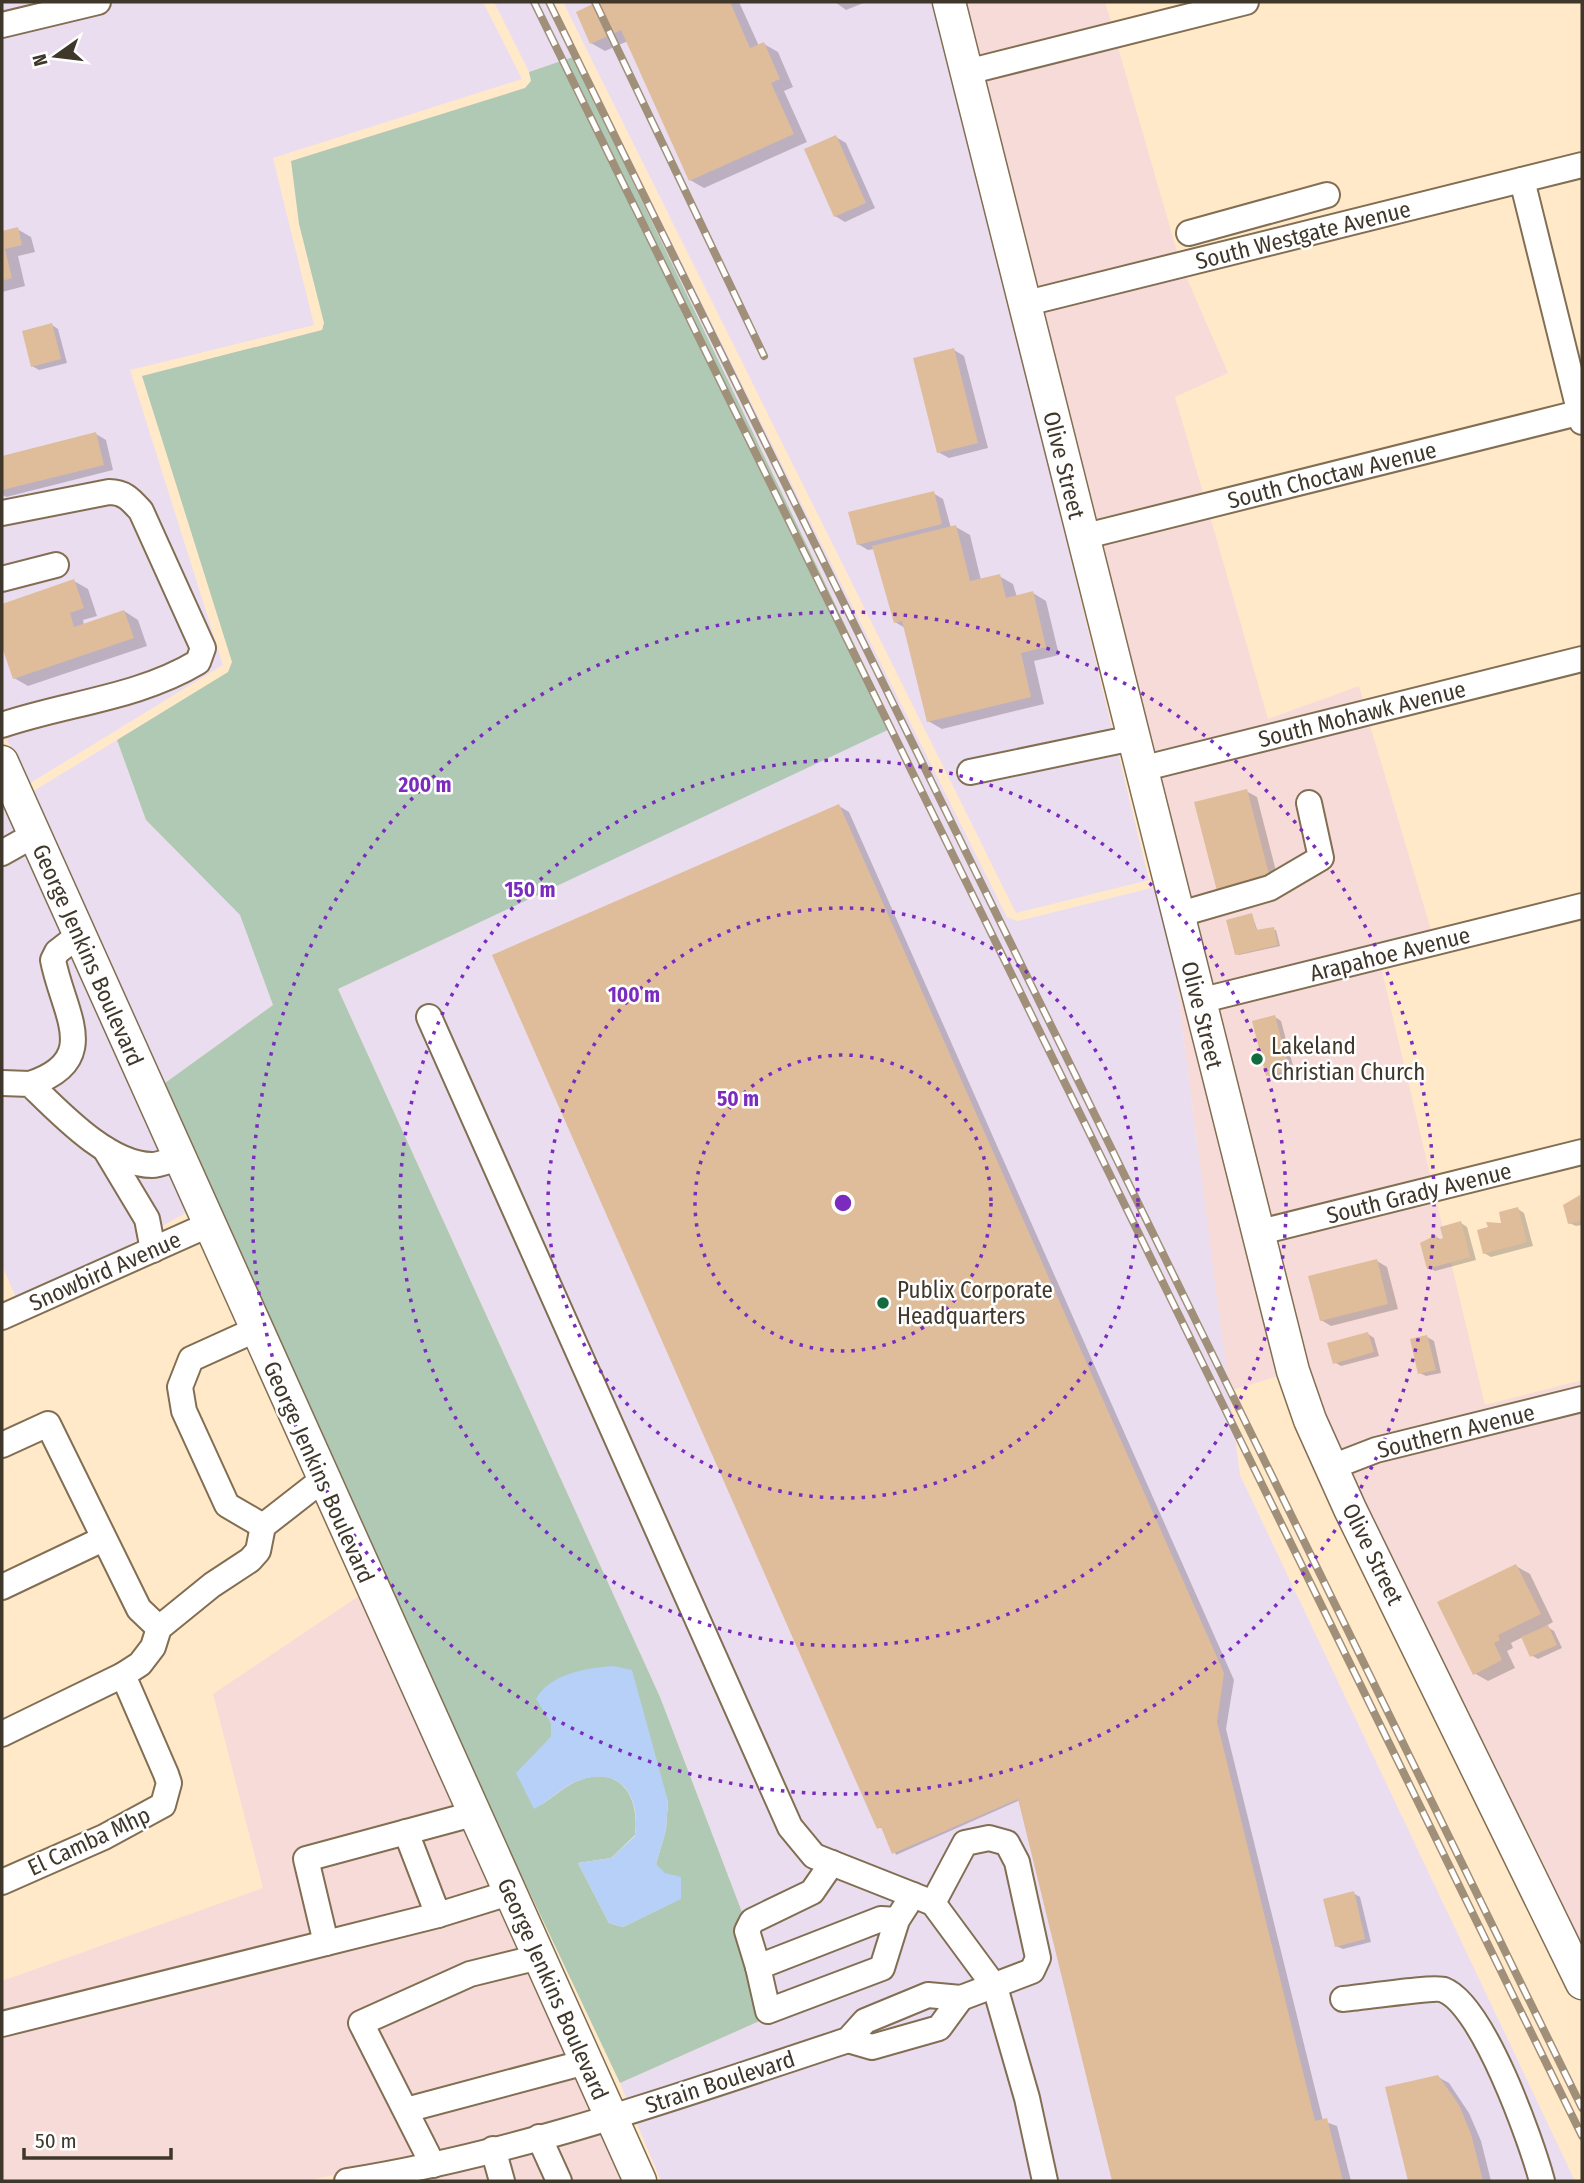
<svg xmlns="http://www.w3.org/2000/svg" width="1584" height="2183" font-family="'Fira Sans Condensed',sans-serif">
<style>
.commercial{fill:#f6dbd9}
.industrial{fill:#ebddf0}
.green{fill:#b0c9b4;fill-rule:evenodd}
.water{fill:#b7d0f7}
.shadow{fill:#0003}
.building{fill:#dfbd9a}
.lines{fill:none;stroke-linecap:round;stroke-linejoin:round}
.minor-casing{stroke:#826e52;stroke-width:28}
.major-casing{stroke:#826e52;stroke-width:35}
.minor{stroke:#fff;stroke-width:24}
.major{stroke:#fff;stroke-width:32}
.rail-casing{stroke:#a0907a;stroke-width:8}
.rail{stroke:#fff;stroke-width:5;stroke-dasharray:16;stroke-linecap:butt}
.ring{fill:none;stroke:#7b2cbf;stroke-width:3.5;stroke-dasharray:3.5 7}
.poi-dot{fill:#136c3f;stroke:#fff;stroke-width:2.5}
.labels{text-anchor:middle;dominant-baseline:central;stroke-width:5;stroke-linejoin:round;paint-order:stroke}
.street-label{font-size:23px;fill:#40372b;stroke:#fff}
.poi-label{font-size:23px;fill:#40372b;stroke:#fff;text-anchor:start}
.centre{fill:#7b2cbf;stroke:#fff;stroke-width:3.5}
.ring-label{font-size:21px;text-anchor:middle;font-weight:bold;fill:#7b2cbf;stroke:#fff;stroke-width:5;stroke-linejoin:round;paint-order:stroke}
</style>
<rect width="100%" height="100%" fill="#ffe9c9"/>
<g class="commercial">
<path d="M961,2H1105L1112,25L976,59Z"/>
<path d="M1117,44L1178,255L1031,291L981,79Z"/>
<path d="M1185,274L1228,373L1175,397L1204,496L1091,524L1036,311Z"/>
<path d="M1210,516L1268,719L1359,686L1364,703L1149,756L1095,544Z"/>
<path d="M1369,722L1432,933L1207,989L1154,776Z"/>
<path d="M1170,933L1282,1375L1229,1391Z"/>
<path d="M1381,967L1431,1179L1265,1220L1212,1008Z"/>
<path d="M1436,1199L1485,1405L1582,1380V1389L1341,1452L1313,1395L1270,1240Z"/>
<path d="M1582,1409V1944L1350,1471L1379,1460Z"/>
<path d="M362,1594L596,2111L401,2162L304,2181H2V1981L263,1888L213,1694Z"/>
<path d="M604,2130L627,2181H409Z"/>
</g>
<g class="industrial">
<path d="M2,2H483L522,79L273,158L314,325L130,370L223,665L27,785L2,728Z"/>
<path d="M494,2H552L1007,917L1018,921L1151,888L1158,883L1170,933L1240,1475L1575,2181H661L620,2083L780,2012L660,1697L338,989L894,726L573,58L529,72Z"/>
<path d="M563,2H935L1149,880L1016,913Z"/>
<path d="M117,740L146,820L240,915L273,1005L165,1083L213,1197L32,792Z"/>
<path d="M2,790L189,1211L82,1271L17,1300L2,1265Z"/>
</g>
<path class="green" d="M573,57L894,727L338,989L660,1697L780,2012L620,2083L382,1581L165,1083L273,1005L240,915L146,820L117,740L228,672L232,662L142,376L322,330L324,323L299,224L291,161L525,88L531,81L529,72ZM545,1709L668,1801L666,1830L656,1864L680,1899L623,1927L609,1923L578,1863L611,1858L635,1835C640,1795 619,1763 575,1782C560,1789 549,1802 534,1808L517,1773L551,1737V1723Z"/>
<path class="water" d="M613,1666L632,1670L668,1801L666,1830L656,1864L665,1873L681,1877V1899L623,1927L609,1923L578,1863L611,1858L635,1836C641,1795 619,1763 575,1782C560,1789 549,1801 534,1809L516,1773L551,1737V1723L536,1699C550,1674 585,1668 613,1666Z"/>
<g class="shadow">
<path d="M599,2H739L759,46L764,44L778,52L793,87L784,91L807,142L704,188L690,180L628,41L605,51L591,43Z"/>
<path d="M835,2H866L846,10Z"/>
<path d="M836,137L846,143L875,208L845,222L835,216Z"/>
<path d="M17,229L31,237L35,252L18,256L25,286L2,292V233Z"/>
<path d="M52,325L58,329L67,363L39,370L32,366Z"/>
<path d="M954,350L964,356L988,448L949,458L938,452Z"/>
<path d="M96,434L106,440L113,470L6,497L2,494V458Z"/>
<path d="M933,493L943,499L951,528L956,527L970,535L981,580L999,576L1013,584L1017,597L1033,593L1046,601L1059,655L1034,661L1044,704L942,729L928,721L905,628L895,622L875,549L868,550L858,544Z"/>
<path d="M74,581L88,589L97,616L83,620L84,625L124,611L138,620L147,646L28,686L14,678L2,642V606Z"/>
<path d="M1246,791L1257,797L1279,883L1229,896Z"/>
<path d="M839,806L849,812L1234,1680L1226,1729L1323,2121L1337,2126L1351,2181H1114L1020,1800L896,1855L884,1828H879Z"/>
<path d="M1252,915L1258,932L1276,930L1280,946L1239,955L1236,954Z"/>
<path d="M1275,1017L1281,1021L1295,1073L1274,1079L1268,1075Z"/>
<path d="M1580,1197L1582,1225L1576,1226L1569,1223Z"/>
<path d="M1518,1209L1524,1213L1533,1246L1491,1257L1484,1253Z"/>
<path d="M1461,1223L1467,1227L1476,1260L1435,1271L1429,1268L1436,1237L1442,1240Z"/>
<path d="M1377,1261L1387,1267L1398,1309L1331,1326L1321,1320Z"/>
<path d="M1368,1334L1374,1338L1379,1356L1341,1366L1334,1362Z"/>
<path d="M1427,1337L1434,1341L1441,1373L1426,1376L1420,1373Z"/>
<path d="M1516,1566L1530,1574L1553,1622L1546,1626L1554,1631L1562,1648L1538,1659L1531,1655L1523,1637L1511,1643L1513,1648L1507,1651L1515,1668L1488,1681L1474,1673Z"/>
<path d="M1353,1893L1360,1897L1371,1942L1343,1949L1336,1946Z"/>
<path d="M1438,2077L1449,2083L1469,2113L1481,2141L1491,2181H1410L1387,2089Z"/>
</g>
<g class="building">
<path d="M597,2H730L750,48L764,42L780,79L771,83L794,134L689,181L621,30L590,44L576,12Z"/>
<path d="M836,135L866,203L834,217L804,149Z"/>
<path d="M18,227L22,245L5,249L12,278L2,281V231Z"/>
<path d="M52,323L61,359L31,367L22,331Z"/>
<path d="M954,348L978,443L937,453L913,358Z"/>
<path d="M96,432L104,465L2,490V456Z"/>
<path d="M934,491L942,524L857,545L848,512Z"/>
<path d="M956,525L970,581L1000,574L1006,598L1033,591L1046,647L1021,653L1031,697L927,722L902,621L894,623L872,546Z"/>
<path d="M74,579L84,608L70,613L74,627L124,610L134,638L13,679L2,647V604Z"/>
<path d="M1247,789L1270,878L1217,891L1194,802Z"/>
<path d="M839,804L1224,1673L1217,1722L1315,2121L1327,2118L1343,2181H1112L1018,1799L892,1854L881,1827L877,1829L492,955Z"/>
<path d="M1252,913L1256,930L1274,927L1278,945L1235,955L1226,920Z"/>
<path d="M1275,1015L1289,1070L1266,1076L1252,1021Z"/>
<path d="M1580,1195L1582,1220L1568,1224L1563,1205Z"/>
<path d="M1518,1207L1527,1242L1483,1254L1477,1230L1488,1227L1486,1222L1501,1223L1499,1212Z"/>
<path d="M1461,1221L1470,1257L1427,1269L1420,1243L1436,1235L1438,1240L1443,1238L1440,1227Z"/>
<path d="M1377,1259L1388,1304L1320,1321L1308,1276Z"/>
<path d="M1368,1332L1374,1352L1333,1364L1327,1343Z"/>
<path d="M1427,1335L1436,1370L1418,1374L1410,1339Z"/>
<path d="M1516,1564L1541,1614L1498,1635L1500,1640L1494,1643L1502,1660L1473,1675L1437,1602Z"/>
<path d="M1548,1625L1557,1645L1530,1657L1521,1637Z"/>
<path d="M1354,1891L1365,1939L1335,1947L1323,1899Z"/>
<path d="M1438,2075L1459,2105L1471,2134L1483,2181H1408L1385,2087Z"/>
</g>
<g class="lines">
<g class="minor-casing">
<g id="minor">
<path d="M2,25L98,2"/>
<path d="M967,72L1246,2"/>
<path d="M1522,180L1582,422"/>
<path d="M1189,233L1327,195"/>
<path d="M1023,304L1582,165"/>
<path d="M2,513L109,492C125,492 131,500 141,511L203,648L198,662C138,698 67,703 2,725"/>
<path d="M1082,537L1582,412"/>
<path d="M2,579L56,565"/>
<path d="M1141,769L1582,659"/>
<path d="M970,772L1133,738"/>
<path d="M2,853L34,835"/>
<path d="M1177,915L1270,888L1321,858L1309,803"/>
<path d="M1199,1001L1582,906"/>
<path d="M429,1017L790,1827L814,1856L933,1903L995,1987L1027,2098L1045,2181"/>
<path d="M2,1083L30,1084C59,1112 108,1165 152,1165C160,1165 170,1160 178,1158"/>
<path d="M30,1084C103,1060 63,1013 53,960L57,952L79,935"/>
<path d="M105,1149L147,1219L153,1250"/>
<path d="M1256,1233L1582,1152"/>
<path d="M2,1317L208,1225"/>
<path d="M255,1330L191,1359L180,1387L184,1411L227,1505L263,1526"/>
<path d="M2,1445L48,1424L139,1609L159,1628"/>
<path d="M1332,1467L1376,1450L1582,1399"/>
<path d="M2,1587L103,1539"/>
<path d="M2,1734L123,1675L140,1664L153,1647L159,1628L212,1585L250,1560L258,1551L263,1526L322,1480"/>
<path d="M406,1832L438,1915"/>
<path d="M2,1882L104,1837L163,1805L169,1783L166,1774L123,1675"/>
<path d="M897,1920L881,1919L758,1967L768,2011L882,1968L897,1920L913,1895"/>
<path d="M326,1943L306,1859L473,1814"/>
<path d="M758,1967L747,1931L752,1921L812,1892L832,1863"/>
<path d="M1343,1999C1359,1998 1435,1986 1444,1990C1483,2005 1531,2140 1542,2181"/>
<path d="M2,2024L438,1915L509,1893"/>
<path d="M848,2040L872,2047L939,2028L961,1998"/>
<path d="M406,2110L586,2062"/>
<path d="M539,2137L559,2181"/>
<path d="M493,2149L502,2181"/>
<path d="M433,2165L361,2023L470,1974L539,1957"/>
<path d="M347,2181C518,2154 684,2094 848,2040L865,2021L928,1995L961,1998L1032,1971L1038,1958L1017,1862L1007,1843L989,1838L965,1843L933,1903"/>
</g>
</g>
<g class="major-casing">
<g id="major">
<path d="M949,2L1293,1371L1310,1420L1350,1509L1582,1983"/>
<path d="M2,762L640,2181"/>
</g>
</g>
<use href="#minor" class="minor"/>
<use href="#major" class="major"/>
<g class="rail-casing">
<g id="rail">
<path d="M534,2L1582,2136"/>
<path d="M549,2L1582,2108"/>
<path d="M595,2L764,356"/>
</g>
</g>
<use href="#rail" class="rail"/>
</g>
<g class="ring">
<circle cx="843" cy="1203" r="148"/>
<circle cx="843" cy="1203" r="295"/>
<circle cx="843" cy="1203" r="443"/>
<circle cx="843" cy="1203" r="591"/>
</g>
<g class="poi-dot">
<circle cx="1257" cy="1059" r="7"/>
<circle cx="883" cy="1303" r="7"/>
</g>
<g class="labels">
<g class="street-label">
<text transform="translate(1303 235) rotate(-14)">South Westgate Avenue</text>
<text transform="translate(1064 465) rotate(76)">Olive Street</text>
<text transform="translate(1332 475) rotate(-14)">South Choctaw Avenue</text>
<text transform="translate(1362 714) rotate(-14)">South Mohawk Avenue</text>
<text transform="translate(1390 954) rotate(-14)">Arapahoe Avenue</text>
<text transform="translate(88 955) rotate(66)">George Jenkins Boulevard</text>
<text transform="translate(1202 1015) rotate(76)">Olive Street</text>
<text transform="translate(1419 1193) rotate(-14)">South Grady Avenue</text>
<text transform="translate(105 1271) rotate(-24)">Snowbird Avenue</text>
<text transform="translate(1456 1431) rotate(-14)">Southern Avenue</text>
<text transform="translate(319 1472) rotate(66)">George Jenkins Boulevard</text>
<text transform="translate(1373 1554) rotate(64)">Olive Street</text>
<text transform="translate(89 1841) rotate(-25)">El Camba Mhp</text>
<text transform="translate(553 1989) rotate(66)">George Jenkins Boulevard</text>
<text transform="translate(720 2082) rotate(-18)">Strain Boulevard</text>
</g>
<g class="poi-label">
<text x="1271" y="1046">Lakeland<tspan x="1271" dy="26">Christian Church</tspan></text>
<text x="897" y="1290">Publix Corporate<tspan x="897" dy="26">Headquarters</tspan></text>
</g>
</g>
<circle cx="843" cy="1203" r="10" class="centre"/>
<g class="ring-label">
<text x="425" y="792">200 m</text>
<text x="530" y="897">150 m</text>
<text x="634" y="1002">100 m</text>
<text x="738" y="1106">50 m</text>
</g>
<rect width="1584" height="2183" fill="none" stroke="#40372b" stroke-width="7"/>
<g transform="translate(56 56) rotate(256)" stroke="#ffffff" stroke-width="5" paint-order="stroke">
<path d="M0-5L12 26L0 18L-12 26Z" fill="#40372b"/>
<text y="-10" font-size="19" font-weight="bold" text-anchor="middle" fill="#40372b">N</text>
</g>
<path d="M24 2148v10h147v-10" fill="none" stroke="#40372b" stroke-width="3.5"/>
<text x="35" y="2148" font-size="21" fill="#40372b" stroke="#ffffff" stroke-width="5" paint-order="stroke">50 m</text>
</svg>
